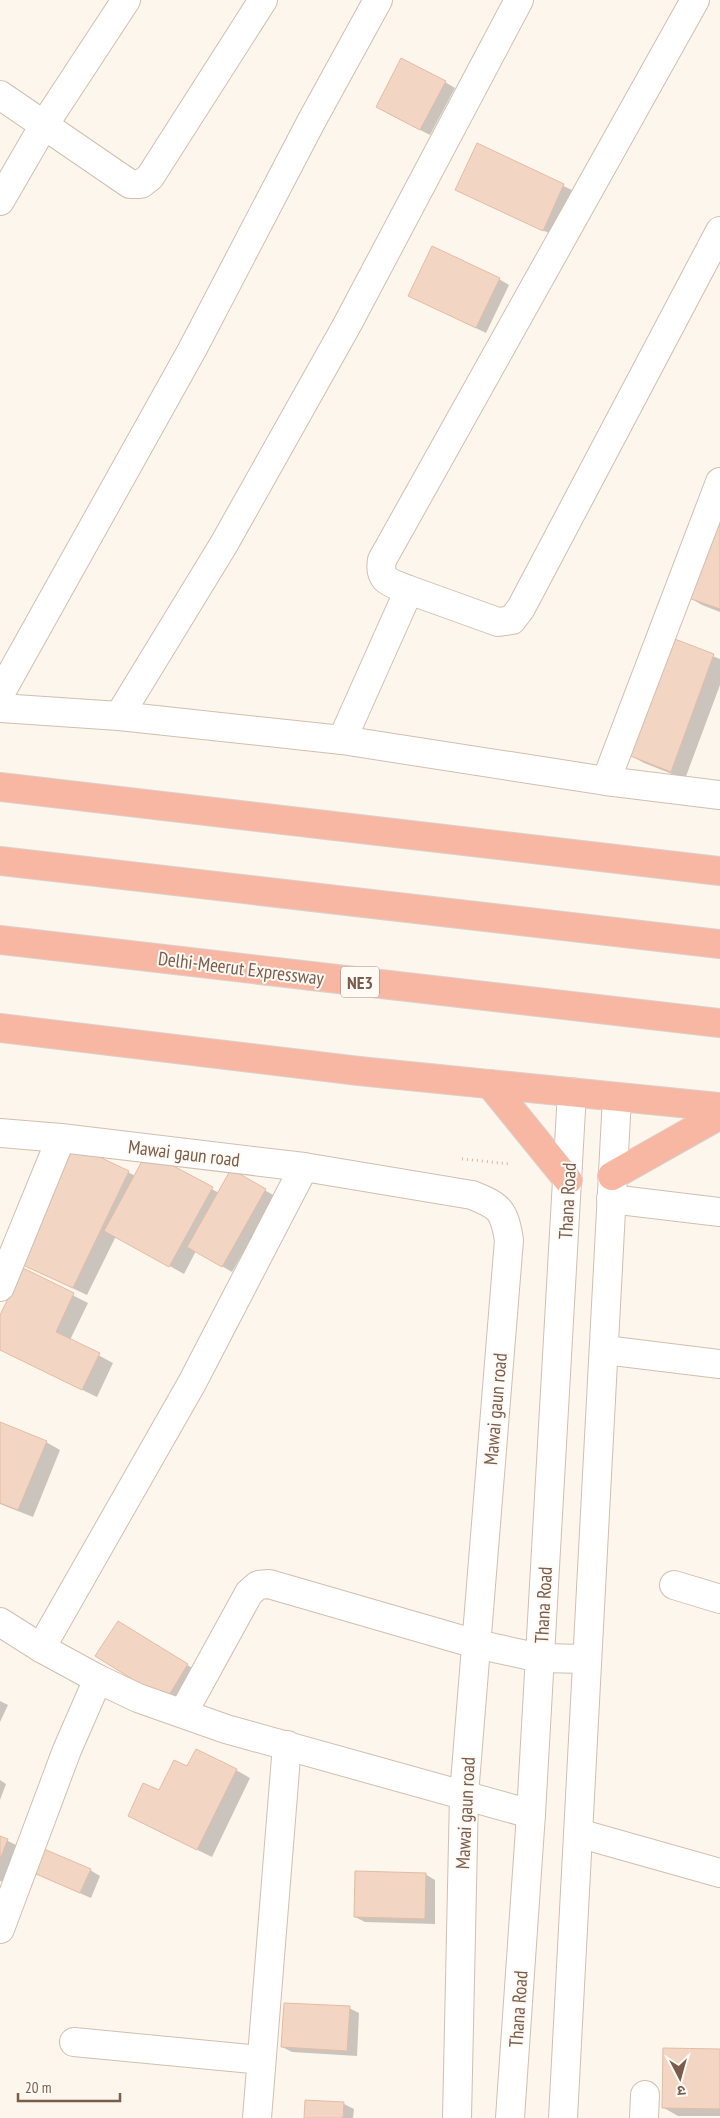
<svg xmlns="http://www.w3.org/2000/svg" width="720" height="2118" font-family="'PT Sans Narrow','Noto Sans Devanagari',sans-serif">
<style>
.shadow{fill:#0003}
.building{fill:#f3d5c3;stroke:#e6bba3}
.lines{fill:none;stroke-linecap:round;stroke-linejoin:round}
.minor-casing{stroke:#d1beb0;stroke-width:30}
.highway-casing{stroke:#dad1cd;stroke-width:30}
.path{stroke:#d9b8a5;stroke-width:3;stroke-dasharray:1 4;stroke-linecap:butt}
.minor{stroke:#fff;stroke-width:28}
.highway{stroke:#f7b7a3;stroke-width:28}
.labels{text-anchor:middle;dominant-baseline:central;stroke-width:4;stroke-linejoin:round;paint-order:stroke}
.shield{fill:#fffaf3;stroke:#a28b7f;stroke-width:1}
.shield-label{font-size:18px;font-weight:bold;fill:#7a5c4d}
.street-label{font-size:19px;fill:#7a5c4d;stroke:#fffaf3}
</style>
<rect width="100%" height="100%" fill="#fdf6ec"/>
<g class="shadow">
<path d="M445,82L455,88L430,135L387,113Z"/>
<path d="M478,145L574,191L553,235L467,195Z"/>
<path d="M499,279L509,285L486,333L420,301Z"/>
<path d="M720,500V612L702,605L685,595Z"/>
<path d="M673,640L720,659V685L685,779L644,763L630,755Z"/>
<path d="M148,1154L219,1193L231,1171L275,1196L232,1272L196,1251L184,1274L116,1236L87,1295L30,1268L128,1172L135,1176Z"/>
<path d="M23,1270L88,1303L70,1340L113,1363L97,1397L0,1350V1318Z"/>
<path d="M0,1424L46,1442L60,1450L33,1517L0,1504Z"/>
<path d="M128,1629L197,1671L176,1704L166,1699Z"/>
<path d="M0,1701L8,1705L0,1722Z"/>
<path d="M188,1768L236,1770L250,1778L212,1857L144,1824Z"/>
<path d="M0,1780L6,1784L0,1800Z"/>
<path d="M0,1837L18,1846L3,1882L0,1881Z"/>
<path d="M90,1870L100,1876L91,1898L45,1878Z"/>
<path d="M425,1874L435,1880V1924L365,1922L355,1917Z"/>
<path d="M349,2008L359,2013L357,2056L292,2052L282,2047Z"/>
<path d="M720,2050V2116H678L664,2108Z"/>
<path d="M344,2104L354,2109L353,2118H305Z"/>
</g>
<g class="building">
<path d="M401,58L446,81L420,130L376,107Z"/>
<path d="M477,143L564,184L543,231L455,190Z"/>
<path d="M432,246L500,278L476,328L408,296Z"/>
<path d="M720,497V609L683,596Z"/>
<path d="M672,638L714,654L671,772L628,755Z"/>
<path d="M70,1143L129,1171L73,1288L14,1261Z"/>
<path d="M147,1152L213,1187L169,1267L104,1231Z"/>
<path d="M231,1169L266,1189L222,1267L187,1247Z"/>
<path d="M23,1268L74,1293L56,1332L100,1353L82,1390L0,1350V1315Z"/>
<path d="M0,1422L47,1441L18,1510L0,1503Z"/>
<path d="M118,1621L188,1664L166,1700L95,1656Z"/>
<path d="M196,1749L237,1769L197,1850L128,1816L143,1783L159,1790L174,1760L187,1766Z"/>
<path d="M0,1836L8,1839L0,1859Z"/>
<path d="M44,1849L91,1869L80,1893L34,1873Z"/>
<path d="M355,1871L426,1873L425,1919L354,1917Z"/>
<path d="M284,2003L350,2006L347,2051L281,2047Z"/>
<path d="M663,2048L720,2049V2109L662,2108Z"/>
<path d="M305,2100L344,2102L343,2118H304Z"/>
</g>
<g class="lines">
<g class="minor-casing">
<g id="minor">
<path d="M0,95L130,184H141L150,177L263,0"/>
<path d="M0,201L44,125L126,0"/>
<path d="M409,590C392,583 378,582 382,560L695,0"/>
<path d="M0,694L192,350L311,122L378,0"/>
<path d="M0,708L119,716L342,740L606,781L720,795"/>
<path d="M119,716L224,544L347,325L519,0"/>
<path d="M342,740L409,590L498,622L512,620L521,608L720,231"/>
<path d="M606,781L720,482"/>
<path d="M0,1133L61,1138L304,1167L472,1195C500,1206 504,1210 509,1240L464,1795L457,2118"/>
<path d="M611,1199L720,1212"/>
<path d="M0,1287L61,1138"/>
<path d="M605,1350L720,1364"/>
<path d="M674,1585L720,1599"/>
<path d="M0,1622L41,1648L98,1679"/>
<path d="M41,1648L192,1383L304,1167"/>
<path d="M183,1713L249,1593L258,1585L269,1584L476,1644L540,1658L587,1659"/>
<path d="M578,1833L720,1873"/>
<path d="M0,1929L67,1750L98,1679L138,1698L226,1729L531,1814"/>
<path d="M74,2042L261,2060"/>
<path d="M257,2118L287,1745"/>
<path d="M510,2118L531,1814L572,1092"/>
<path d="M563,2118L617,1097"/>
<path d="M644,2118L645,2095"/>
</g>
</g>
<g class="highway-casing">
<g id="highway">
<path d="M0,787L720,871"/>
<path d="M0,861L720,944"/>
<path d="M0,940L720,1023"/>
<path d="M0,1028L359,1071L720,1107"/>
<path d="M490,1084L568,1180"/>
<path d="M612,1176L720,1115"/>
</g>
</g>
<path class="path" d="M462,1159L511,1164"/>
<use href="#minor" class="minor"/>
<use href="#highway" class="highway"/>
</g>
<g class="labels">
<rect class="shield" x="341" y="966.5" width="38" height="31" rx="4"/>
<g class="shield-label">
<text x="360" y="982">NE3</text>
</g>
<g class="street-label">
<text transform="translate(241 968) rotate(7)">Delhi-Meerut Expressway</text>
<text transform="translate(184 1153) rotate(7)">Mawai gaun road</text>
<text transform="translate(567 1201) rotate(-87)">Thana Road</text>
<text transform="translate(495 1409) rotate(-85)">Mawai gaun road</text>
<text transform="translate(543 1605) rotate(-87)">Thana Road</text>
<text transform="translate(465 1813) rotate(-87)">Mawai gaun road</text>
<text transform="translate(518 2009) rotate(-86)">Thana Road</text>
</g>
</g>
<g transform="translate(680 2078) rotate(174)" stroke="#fffaf3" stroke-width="4" paint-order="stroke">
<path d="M0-4L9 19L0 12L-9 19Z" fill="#7a5c4d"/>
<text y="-8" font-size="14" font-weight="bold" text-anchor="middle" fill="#7a5c4d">उ</text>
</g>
<path d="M18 2093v8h102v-8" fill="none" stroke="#7a5c4d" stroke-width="2.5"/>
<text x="25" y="2093" font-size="15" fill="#7a5c4d" stroke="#fffaf3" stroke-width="4" paint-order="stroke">20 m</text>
</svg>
